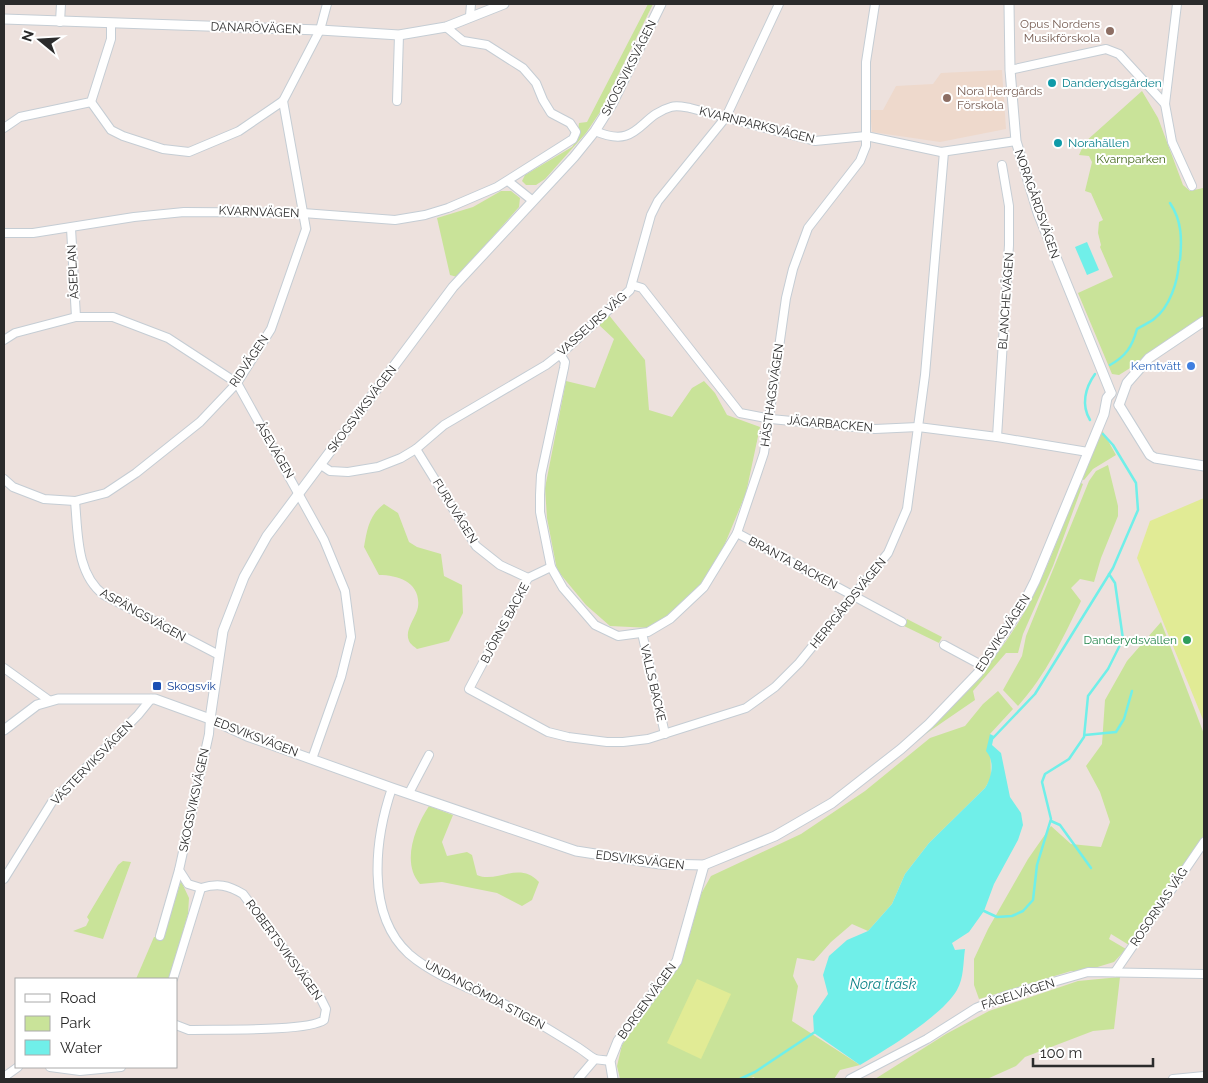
<svg xmlns="http://www.w3.org/2000/svg" width="1208" height="1083" font-family="Raleway,sans-serif">
<style>
.education{fill:#eed9cc}
.green{fill:#c9e399}
.pitch{fill:#e1eb95}
.water{fill:#70efe9}
.lines{fill:none;stroke-linecap:round;stroke-linejoin:round}
.stream{stroke:#70efe9;stroke-width:2.5}
.minor-casing{stroke:#c5cdd4;stroke-width:10}
.tertiary-casing{stroke:#c5cdd4;stroke-width:11}
.minor{stroke:#fff;stroke-width:8}
.tertiary{stroke:#fff;stroke-width:9}
.education-dot{fill:#8d6e63;stroke:#fff;stroke-width:2}
.culture-dot{fill:#0f9aa8;stroke:#fff;stroke-width:2}
.shop-dot{fill:#3f7fe0;stroke:#fff;stroke-width:2}
.leisure-dot{fill:#2e9e5b;stroke:#fff;stroke-width:2}
.transit-dot{fill:#1a4fb4;stroke:#fff;stroke-width:2}
.labels{text-anchor:middle;dominant-baseline:central;stroke-width:4;stroke-linejoin:round;paint-order:stroke}
.education-label{font-size:12px;fill:#785e54;stroke:#fff;text-anchor:end}
.street-label{font-size:12px;fill:#2b2b2b;stroke:#fff}
.culture-label{font-size:12px;fill:#0d838f;stroke:#fff;text-anchor:start}
.park-label{font-size:12px;fill:#43681a;stroke:#fff}
.shop-label{font-size:12px;fill:#366cbe;stroke:#fff;text-anchor:end}
.leisure-label{font-size:12px;fill:#27864d;stroke:#fff;text-anchor:end}
.transit-label{font-size:12px;fill:#164399;stroke:#fff;text-anchor:start}
.water-label{font-size:14px;font-style:italic;fill:#0e8387;stroke:#fff}
</style>
<rect width="100%" height="100%" fill="#ede1dd"/>
<path class="education" d="M1002,70L1006,129L940,142L872,132L870,110H883L896,86L933,84L941,73Z"/>
<g class="green">
<path d="M648,4H653L600,112L586,133L545,179L536,185H526L522,181L525,175L572,147L577,140L579,123L587,122Z"/>
<path d="M1142,91L1158,118L1183,185L1190,191L1203,188L1204,193V318L1181,336L1119,375L1112,374L1078,293L1113,277L1100,247L1101,245L1098,233L1099,222L1103,220L1091,193L1085,191L1092,162L1089,156L1079,155L1085,142Z"/>
<path d="M501,191H511L520,198L519,207L457,277L450,275L437,218L473,207Z"/>
<path d="M608,314L645,360L649,410L672,417L692,388L704,381L715,393L727,415L760,427L746,493L724,546L701,584L676,613L651,628L610,626L586,605L557,570L547,518L545,488L566,381L595,388L614,339L598,324Z"/>
<path d="M1102,430L1116,455L1093,469L1084,480L1081,479Z"/>
<path d="M1108,465L1118,506V516L1101,558L1094,582L1080,579L1071,588L1081,601C1063,638 1046,675 1018,706L1003,690L1022,656L1026,636L1089,481L1096,471Z"/>
<path d="M1079,482L1083,484L1053,566L1023,634L1018,653H1006L973,691L975,700L924,735C964,695 1004,652 1030,602C1050,564 1064,522 1079,482Z"/>
<path d="M384,504L398,513L409,542L417,547L441,554L444,576L462,585L463,613L449,641L417,649C415,647 410,644 409,641C404,630 416,618 418,607C421,583 399,575 379,575L364,547C367,530 369,515 384,504Z"/>
<path d="M907,619L942,637L939,643L904,626Z"/>
<path d="M1161,622L1204,734V835L1129,945L1111,934L1109,939L1126,949L1114,962L1081,972L1071,971L979,999L974,985V959L988,929L1028,859L1051,826L1071,844L1101,847L1110,822L1100,792L1086,766L1102,744L1105,700L1127,661Z"/>
<path d="M998,691L1013,709L990,734L991,778L985,788L929,843L905,874L892,904L868,931L852,924L831,942L814,961L797,958L793,976L798,986L792,1021L860,1065L840,1070L834,1079H755L754,1077L748,1079H620L617,1066L622,1045L672,975L685,951L701,894L711,876L801,834L865,791L930,738L965,726L983,704Z"/>
<path d="M429,806L453,815L442,842L447,856L467,852L472,855L477,875C497,884 519,860 539,882L532,900L522,906L497,893L442,882L420,884C401,863 415,827 429,806Z"/>
<path d="M123,861L131,862L103,939L73,931L86,926L89,920L87,917L118,865Z"/>
<path d="M181,881L189,898L188,914L169,979H136L154,937L163,938Z"/>
<path d="M1120,977L1114,1029L1093,1031L1025,1057L1016,1066L987,1079H875L946,1034L989,1011L1078,981Z"/>
</g>
<g class="pitch">
<path d="M1204,498V722L1137,558L1150,521Z"/>
<path d="M697,979L731,994L701,1059L667,1043Z"/>
</g>
<g class="water">
<path d="M1087,242L1099,270L1087,275L1075,247Z"/>
<path d="M990,734L994,736L992,745L1001,753L1010,797L1021,813L1023,825L1018,840L994,884L984,911L969,932L952,943L955,950L965,949C963,963 964,978 957,990C943,1015 886,1050 860,1065L814,1033L813,1016L828,994L823,975L829,956L847,940L868,931L892,904L905,874L929,843L985,788C992,777 995,761 986,751Z"/>
</g>
<g class="lines">
<g class="stream">
<path d="M1170,203C1182,221 1182,239 1180,260"/>
<path d="M1110,365C1126,356 1132,347 1137,329C1143,325 1149,323 1154,319C1170,307 1178,281 1179,262"/>
<path d="M1090,420C1081,405 1085,388 1095,374"/>
<path d="M1085,735L1116,732L1124,719L1132,691"/>
<path d="M993,738L1035,694L1113,568L1138,510L1136,483L1113,445L1103,434"/>
<path d="M1051,821L1060,825L1091,868"/>
<path d="M984,911L997,917L1012,916L1023,911L1033,900L1037,865L1051,819L1042,782L1045,774L1069,759L1084,737L1088,696L1108,669L1123,639L1115,583L1109,574"/>
<path d="M740,1079L755,1072L815,1032"/>
</g>
<g class="minor-casing">
<g id="minor">
<path d="M470,16L471,4"/>
<path d="M60,22L61,4"/>
<path d="M1010,70L1106,49L1119,54L1165,104L1172,142L1192,186"/>
<path d="M397,101L399,35"/>
<path d="M91,102L111,130L123,136L163,149L189,152L239,131L283,101L320,30L327,4"/>
<path d="M1165,104L1177,4"/>
<path d="M4,128L20,117L91,102L111,39V23"/>
<path d="M595,131C639,150 638,116 671,107C677,105 684,107 690,108L815,141L866,136L941,152L1016,141"/>
<path d="M508,181L533,201"/>
<path d="M71,228L76,317"/>
<path d="M4,233H33L134,217L184,212L303,213L395,220L425,215L448,208L497,187L573,139L576,132L570,123L551,113L543,100L536,83L523,68L487,45L463,41L446,27"/>
<path d="M632,285L642,288L740,413L771,419L875,429L918,427L997,437L1088,452"/>
<path d="M4,340L15,333L76,317H113L168,338L237,383L324,540L345,591L351,637L341,677L312,759"/>
<path d="M560,354L565,362L564,368L541,475L540,495V512L551,567L563,588L595,625L618,636L648,632L670,619L704,587L737,533L764,453L786,298L793,269L808,228L860,161L866,146V62L875,4"/>
<path d="M997,437L1009,245V206L1002,165"/>
<path d="M416,449L476,546L500,565L528,578"/>
<path d="M321,465L330,471L348,472L378,467L401,458L416,449L444,425L546,365L564,351L630,290L651,215L658,201L726,117L779,4"/>
<path d="M4,479L13,487L44,499L75,501L106,493L136,473L200,422L237,383L271,329L306,229L283,101"/>
<path d="M75,501C78,533 76,574 104,595L219,655"/>
<path d="M737,533L902,622"/>
<path d="M551,567L528,578L469,689L548,732L568,737L607,742H623L648,739L746,708L775,687L799,663L888,553L907,509L925,375L944,152"/>
<path d="M642,633L665,734"/>
<path d="M944,645L983,666"/>
<path d="M4,668L50,701"/>
<path d="M392,788C375,838 365,914 409,954C439,980 485,993 520,1012C540,1024 560,1036 579,1048C584,1051 589,1056 595,1059C599,1060 605,1060 610,1061"/>
<path d="M409,793L429,755"/>
<path d="M4,879L52,802L138,715L151,699"/>
<path d="M201,888L188,884L179,870L209,734L210,719"/>
<path d="M160,936L179,870"/>
<path d="M1115,972L1204,842"/>
<path d="M173,979L201,888"/>
<path d="M176,1025L189,1030C215,1029 307,1032 324,1020L326,1009L321,999L243,894C228,885 218,883 201,888"/>
<path d="M50,1067L80,1071L121,1067"/>
<path d="M4,1077L18,1067"/>
<path d="M578,1079L595,1059"/>
<path d="M850,1079L927,1039L976,1008L1008,995L1088,972L1204,974"/>
<path d="M1173,1079L1204,1076"/>
</g>
</g>
<g class="tertiary-casing">
<g id="tertiary">
<path d="M1009,4L1010,70L1016,141L1038,213L1111,393"/>
<path d="M4,19L320,30L399,35L446,27L504,4"/>
<path d="M1119,405L1127,383L1149,358L1204,321"/>
<path d="M1119,405L1150,455L1155,458L1204,466"/>
<path d="M210,719L223,631L244,577L267,536L453,287L574,157L595,131L612,104L661,4"/>
<path d="M4,730L37,705L58,699H155L210,719L247,736L392,788L576,851L660,864L704,865L775,836L832,803L901,749L929,724L978,673L1025,601L1035,581L1104,414L1107,398L1111,393"/>
<path d="M613,1079L610,1061L618,1041L677,961L704,865"/>
</g>
</g>
<use href="#minor" class="minor"/>
<use href="#tertiary" class="tertiary"/>
</g>
<g class="education-dot">
<circle cx="1110" cy="31" r="5"/>
<circle cx="947" cy="98" r="5"/>
</g>
<g class="culture-dot">
<circle cx="1052" cy="83" r="5"/>
<circle cx="1058" cy="143" r="5"/>
</g>
<circle class="shop-dot" cx="1191" cy="366" r="5"/>
<circle class="leisure-dot" cx="1187" cy="640" r="5"/>
<rect class="transit-dot" x="152" y="681" width="10" height="10" rx="2.5"/>
<g class="labels">
<g class="education-label">
<text x="1100" y="24">Opus Nordens<tspan x="1100" dy="14">Musikförskola</tspan></text>
<text x="957" y="91" text-anchor="start">Nora Herrgårds<tspan x="957" dy="14">Förskola</tspan></text>
</g>
<g class="street-label">
<text transform="translate(256 28) rotate(2)">DANARÖVÄGEN</text>
<text transform="translate(629 68) rotate(-63)">SKOGSVIKSVÄGEN</text>
<text transform="translate(757 125) rotate(14)">KVARNPARKSVÄGEN</text>
<text transform="translate(1037 204) rotate(71)">NORAGÅRDSVÄGEN</text>
<text transform="translate(259 212) rotate(2)">KVARNVÄGEN</text>
<text transform="translate(73 272) rotate(-93)">ÅSEPLAN</text>
<text transform="translate(1006 301) rotate(-86)">BLANCHEVÄGEN</text>
<text transform="translate(592 324) rotate(-42)">VASSEURS VÄG</text>
<text transform="translate(249 361) rotate(-56)">RIDVÄGEN</text>
<text transform="translate(772 395) rotate(-82)">HÄSTHAGSVÄGEN</text>
<text transform="translate(362 409) rotate(-53)">SKOGSVIKSVÄGEN</text>
<text transform="translate(830 424) rotate(5)">JÄGARBACKEN</text>
<text transform="translate(275 450) rotate(60)">ÅSEVÄGEN</text>
<text transform="translate(455 511) rotate(58)">FURUVÄGEN</text>
<text transform="translate(793 563) rotate(28)">BRANTA BACKEN</text>
<text transform="translate(848 603) rotate(-51)">HERRGÅRDSVÄGEN</text>
<text transform="translate(143 615) rotate(29)">ASPÄNGSVÄGEN</text>
<text transform="translate(505 623) rotate(-62)">BJÖRNS BACKE</text>
<text transform="translate(1003 633) rotate(-57)">EDSVIKSVÄGEN</text>
<text transform="translate(653 683) rotate(77)">VALLS BACKE</text>
<text transform="translate(256 737) rotate(21)">EDSVIKSVÄGEN</text>
<text transform="translate(92 763) rotate(-46)">VÄSTERVIKSVÄGEN</text>
<text transform="translate(194 800) rotate(-78)">SKOGSVIKSVÄGEN</text>
<text transform="translate(640 860) rotate(7)">EDSVIKSVÄGEN</text>
<text transform="translate(1159 907) rotate(-56)">ROSORNAS VÄG</text>
<text transform="translate(284 950) rotate(54)">ROBERTSVIKSVÄGEN</text>
<text transform="translate(1018 994) rotate(-18)">FÅGELVÄGEN</text>
<text transform="translate(485 995) rotate(28)">UNDANGÖMDA STIGEN</text>
<text transform="translate(647 1001) rotate(-54)">BORGENVÄGEN</text>
</g>
<g class="culture-label">
<text x="1062" y="83">Danderydsgården</text>
<text x="1068" y="143">Norahällen</text>
</g>
<g class="park-label">
<text x="1131" y="159">Kvarnparken</text>
</g>
<g class="shop-label">
<text x="1181" y="366">Kemtvätt</text>
</g>
<g class="leisure-label">
<text x="1177" y="640">Danderydsvallen</text>
</g>
<g class="transit-label">
<text x="167" y="686">Skogsvik</text>
</g>
<g class="water-label">
<text x="883" y="984">Nora träsk</text>
</g>
</g>
<rect width="1208" height="1083" fill="none" stroke="#2b2b2b" stroke-width="10"/>
<rect x="15" y="978" width="162" height="90" fill="#ffffff" stroke="#aaaaaa"/>
<rect x="25" y="994" width="25" height="8" fill="#ffffff" stroke="#aaaaaa"/>
<text x="60" y="1003" font-size="15" fill="#2b2b2b">Road</text>
<rect x="25" y="1016" width="25" height="15" fill="#c9e399" stroke="#aaaaaa"/>
<text x="60" y="1028" font-size="15" fill="#2b2b2b">Park</text>
<rect x="25" y="1040" width="25" height="15" fill="#70efe9" stroke="#aaaaaa"/>
<text x="60" y="1053" font-size="15" fill="#2b2b2b">Water</text>
<g transform="translate(40 40) rotate(288)" stroke="#ffffff" stroke-width="4" paint-order="stroke">
<path d="M0-4L9 19L0 12L-9 19Z" fill="#2b2b2b"/>
<text y="-8" font-size="14" font-weight="bold" text-anchor="middle" fill="#2b2b2b">N</text>
</g>
<path d="M1033 1058v8h120v-8" fill="none" stroke="#2b2b2b" stroke-width="2.5"/>
<text x="1040" y="1058" font-size="15" fill="#2b2b2b" stroke="#ffffff" stroke-width="4" paint-order="stroke">100 m</text>
</svg>
